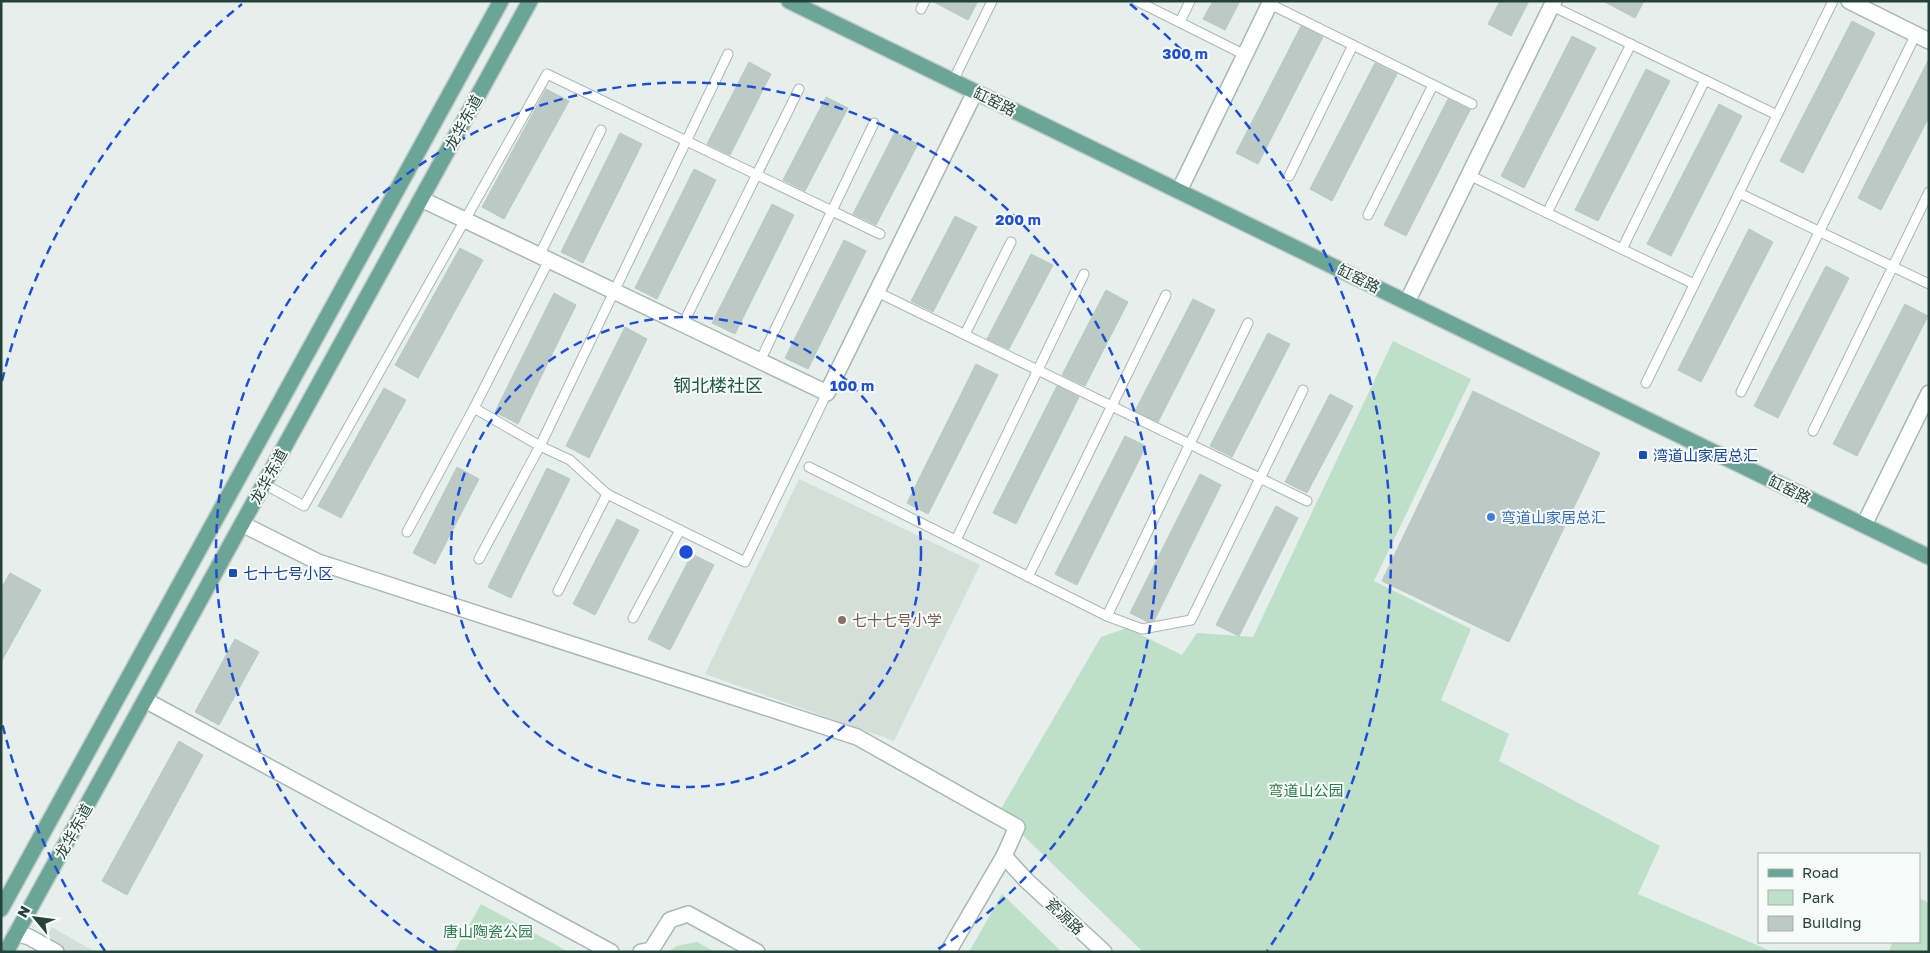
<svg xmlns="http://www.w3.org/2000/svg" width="1930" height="953" font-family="'Golos Text','Noto Sans SC',sans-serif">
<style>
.built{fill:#d4dfda}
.green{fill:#bfe0c8}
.building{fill:#bbcac4;stroke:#b8c9c2}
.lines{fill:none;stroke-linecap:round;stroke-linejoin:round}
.service-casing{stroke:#a8b8b2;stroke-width:11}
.minor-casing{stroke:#a8b8b2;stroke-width:18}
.tertiary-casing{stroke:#a8b8b2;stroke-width:18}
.primary-casing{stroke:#c2cac8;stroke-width:18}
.service{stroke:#fff;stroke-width:9}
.minor{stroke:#fff;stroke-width:15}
.tertiary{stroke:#fff;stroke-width:15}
.primary{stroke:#6aa596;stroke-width:15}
.ring{fill:none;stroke:#1d4ed8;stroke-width:2.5;stroke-dasharray:9 6}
.transit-dot{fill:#1a4fb4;stroke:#f7fbf9;stroke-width:2}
.shop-dot{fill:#3f7fe0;stroke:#f7fbf9;stroke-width:2}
.education-dot{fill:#8d6e63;stroke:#f7fbf9;stroke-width:2}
.labels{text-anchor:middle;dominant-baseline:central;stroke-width:4;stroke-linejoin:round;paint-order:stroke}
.street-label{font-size:15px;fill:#24423a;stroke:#f7fbf9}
.transit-label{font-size:15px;fill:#164399;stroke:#f7fbf9;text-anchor:start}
.shop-label{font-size:15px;fill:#366cbe;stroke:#f7fbf9;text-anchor:start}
.education-label{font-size:15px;fill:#785e54;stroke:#f7fbf9;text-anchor:start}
.park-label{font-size:15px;fill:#2d7a4b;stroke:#f7fbf9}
.quarter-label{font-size:18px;fill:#1f5548;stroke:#f7fbf9}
.centre{fill:#1d4ed8;stroke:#f7fbf9;stroke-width:2.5}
.ring-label{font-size:15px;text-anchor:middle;font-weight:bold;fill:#1d4ed8;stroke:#f7fbf9;stroke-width:4;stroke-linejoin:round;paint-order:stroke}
</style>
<rect width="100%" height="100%" fill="#e6efeb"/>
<g class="built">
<path d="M799,479L980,565L894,741L705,674Z"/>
<path d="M52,927L95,952H38Z"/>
</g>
<g class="green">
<path d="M1393,341L1471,379L1374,581L1471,629L1441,700L1509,734L1499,761L1660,846L1638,894L1773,952H1143L999,812L1101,637L1127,628L1182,655L1197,633L1253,637Z"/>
<path d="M1002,894L1062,952H969Z"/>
<path d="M1919,898L1929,903V952H1888L1893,942H1919Z"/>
<path d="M481,904L569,952H454Z"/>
<path d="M697,942L715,952H668L677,946Z"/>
</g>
<g class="building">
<path d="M932,1H978L968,20Z"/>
<path d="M1213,1H1240L1225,30L1203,19Z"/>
<path d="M1500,1H1529L1511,36L1488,24Z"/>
<path d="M1603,1H1644L1635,18Z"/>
<path d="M1852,21L1875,33L1803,173L1780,161Z"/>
<path d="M1301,26L1323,37L1258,164L1236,153Z"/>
<path d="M1572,36L1596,48L1524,188L1501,176Z"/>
<path d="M1929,59V117L1881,210L1858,198Z"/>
<path d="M749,62L771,74L730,155L707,144Z"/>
<path d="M1375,63L1397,74L1332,201L1310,189Z"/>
<path d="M1646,69L1670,81L1598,221L1575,210Z"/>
<path d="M546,89L569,101L504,219L482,207Z"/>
<path d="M826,97L848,108L805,191L783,180Z"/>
<path d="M1448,99L1470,110L1406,236L1384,225Z"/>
<path d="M1719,104L1742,116L1671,256L1647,244Z"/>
<path d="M895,132L918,144L876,225L853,214Z"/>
<path d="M620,133L642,144L583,263L561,252Z"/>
<path d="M694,169L716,180L657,299L635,288Z"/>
<path d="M772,204L794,215L735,334L712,323Z"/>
<path d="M955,216L977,227L933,312L911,301Z"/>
<path d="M1749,229L1773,242L1701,382L1678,370Z"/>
<path d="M844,240L866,251L808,369L785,358Z"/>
<path d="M460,248L483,260L418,378L395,365Z"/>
<path d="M1031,254L1053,265L1009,349L987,339Z"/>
<path d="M1826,266L1849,278L1778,418L1754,406Z"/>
<path d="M1106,290L1128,302L1085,386L1062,375Z"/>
<path d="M554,293L576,305L518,424L495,412Z"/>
<path d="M1193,299L1215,310L1158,422L1135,411Z"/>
<path d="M1905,304L1928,316L1857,456L1833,444Z"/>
<path d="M625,327L647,339L589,458L566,446Z"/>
<path d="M1268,333L1290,344L1232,457L1210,446Z"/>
<path d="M976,364L998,375L928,514L907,503Z"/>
<path d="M1057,386L1079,397L1016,524L993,513Z"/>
<path d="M384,388L406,400L341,518L318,506Z"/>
<path d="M1473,391L1600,453L1509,642L1382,581Z"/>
<path d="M1330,394L1353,406L1307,493L1285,482Z"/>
<path d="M1125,436L1146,446L1077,585L1055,574Z"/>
<path d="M457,467L479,479L435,564L413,553Z"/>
<path d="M547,468L570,479L511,598L488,587Z"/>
<path d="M1200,474L1221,485L1154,621L1148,622L1130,613Z"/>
<path d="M1276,506L1298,518L1239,636L1216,625Z"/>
<path d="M617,519L639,530L595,615L573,604Z"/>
<path d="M692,554L714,565L670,650L648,639Z"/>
<path d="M10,573L41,590L1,662V589Z"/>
<path d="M235,639L259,652L219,725L195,712Z"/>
<path d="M179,741L203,755L127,895L102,881Z"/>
</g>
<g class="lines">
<g class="service-casing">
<g id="service">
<path d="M1137,1L1245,55"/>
<path d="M1270,4L1472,104"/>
<path d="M1552,6L1777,115"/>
<path d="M921,9L925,1"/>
<path d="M1180,22L1190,1"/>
<path d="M953,81L992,1"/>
<path d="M1469,175L1694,284"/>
<path d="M1289,176L1353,45"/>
<path d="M1739,193L1929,284"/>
<path d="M1547,213L1631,44"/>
<path d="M1368,215L1433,85"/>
<path d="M1622,249L1705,80"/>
<path d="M539,256L601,130"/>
<path d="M549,260L474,408L540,446L570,460L607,494L745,562L827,393"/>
<path d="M877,292L1307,501"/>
<path d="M683,324L799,89"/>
<path d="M965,334L1011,242"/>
<path d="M760,361L874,123"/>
<path d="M1646,383L1833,1"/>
<path d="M1741,392L1916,34"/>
<path d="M1813,431L1929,192"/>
<path d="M809,467L1107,616L1142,629L1191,620L1303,390"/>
<path d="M264,484L304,506L547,74L880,234"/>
<path d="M407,532L474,408"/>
<path d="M956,540L1084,274"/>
<path d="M479,559L540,446L728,54"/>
<path d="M1028,577L1166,295"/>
<path d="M558,591L607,494"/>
<path d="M1107,616L1248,323"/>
<path d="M633,618L680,530"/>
</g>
</g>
<g class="minor-casing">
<g id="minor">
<path d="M1849,1L1929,41"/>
<path d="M1179,191L1271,1"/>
<path d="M421,199L827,393L975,92"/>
<path d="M1407,302L1554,1"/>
<path d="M242,524L318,562L857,737L1017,827L1004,856"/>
<path d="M1864,525L1929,393"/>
<path d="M145,700L611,952"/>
<path d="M16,933L29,937L56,952"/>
<path d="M641,952L651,950L670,920L688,914L757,952"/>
<path d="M948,952L1004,856L1026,880"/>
</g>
</g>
<g class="tertiary-casing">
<path id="tertiary" d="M1026,880L1104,952"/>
</g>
<g class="primary-casing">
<g id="primary">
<path d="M789,1L1929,557"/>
<path d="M1,909L501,1"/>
<path d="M6,952L530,1"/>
</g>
</g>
<use href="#service" class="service"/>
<use href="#minor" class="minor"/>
<use href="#tertiary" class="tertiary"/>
<use href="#primary" class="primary"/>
</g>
<g class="ring">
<circle cx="686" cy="552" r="235"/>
<path d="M437 951A470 470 0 1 1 935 951"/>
<path d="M105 951A705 705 0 0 1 2 723M2 381A705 705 0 0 1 242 4M1130 4A705 705 0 0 1 1267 951"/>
</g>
<g class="transit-dot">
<rect x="1638" y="450" width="10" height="10" rx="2.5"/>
<rect x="228" y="568" width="10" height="10" rx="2.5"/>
</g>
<circle class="shop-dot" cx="1491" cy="517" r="5"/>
<circle class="education-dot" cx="842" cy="620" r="5"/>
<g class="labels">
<g class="street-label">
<text transform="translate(995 101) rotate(26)">缸窑路</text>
<text transform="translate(463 122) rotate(-61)">龙华东道</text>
<text transform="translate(1359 278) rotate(26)">缸窑路</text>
<text transform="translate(268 476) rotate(-61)">龙华东道</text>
<text transform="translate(1790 489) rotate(26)">缸窑路</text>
<text transform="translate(73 831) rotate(-61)">龙华东道</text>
<text transform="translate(1065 916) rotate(43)">瓷源路</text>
</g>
<g class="transit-label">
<text x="1653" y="455">湾道山家居总汇</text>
<text x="243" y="573">七十七号小区</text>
</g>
<g class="shop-label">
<text x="1501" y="517">弯道山家居总汇</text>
</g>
<g class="education-label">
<text x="852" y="620">七十七号小学</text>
</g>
<g class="park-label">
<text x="1306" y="790">弯道山公园</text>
<text x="488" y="931">唐山陶瓷公园</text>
</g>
<g class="quarter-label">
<text x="718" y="385">钢北楼社区</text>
</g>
</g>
<circle cx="686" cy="552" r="8" class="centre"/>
<g class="ring-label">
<text x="1185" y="59">300 m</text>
<text x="1018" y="225">200 m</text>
<text x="852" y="391">100 m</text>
</g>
<rect width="1930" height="953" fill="none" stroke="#24423a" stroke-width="5"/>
<rect x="1758" y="853" width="162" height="90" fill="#f7fbf9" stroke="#a3b1ad"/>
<rect x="1768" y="869" width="25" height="8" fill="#6aa596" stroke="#a3b1ad"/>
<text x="1802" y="878" font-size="15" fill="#24423a">Road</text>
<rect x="1768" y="890" width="25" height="15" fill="#bfe0c8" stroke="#a3b1ad"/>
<text x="1802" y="903" font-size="15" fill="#24423a">Park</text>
<rect x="1768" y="916" width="25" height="15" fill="#bbcac4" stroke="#a3b1ad"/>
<text x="1802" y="928" font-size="15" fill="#24423a">Building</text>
<g transform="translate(35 918) rotate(299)" stroke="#f7fbf9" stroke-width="4" paint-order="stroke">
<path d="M0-4L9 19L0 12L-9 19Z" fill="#24423a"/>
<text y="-8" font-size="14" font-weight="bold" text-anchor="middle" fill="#24423a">N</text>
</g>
</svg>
